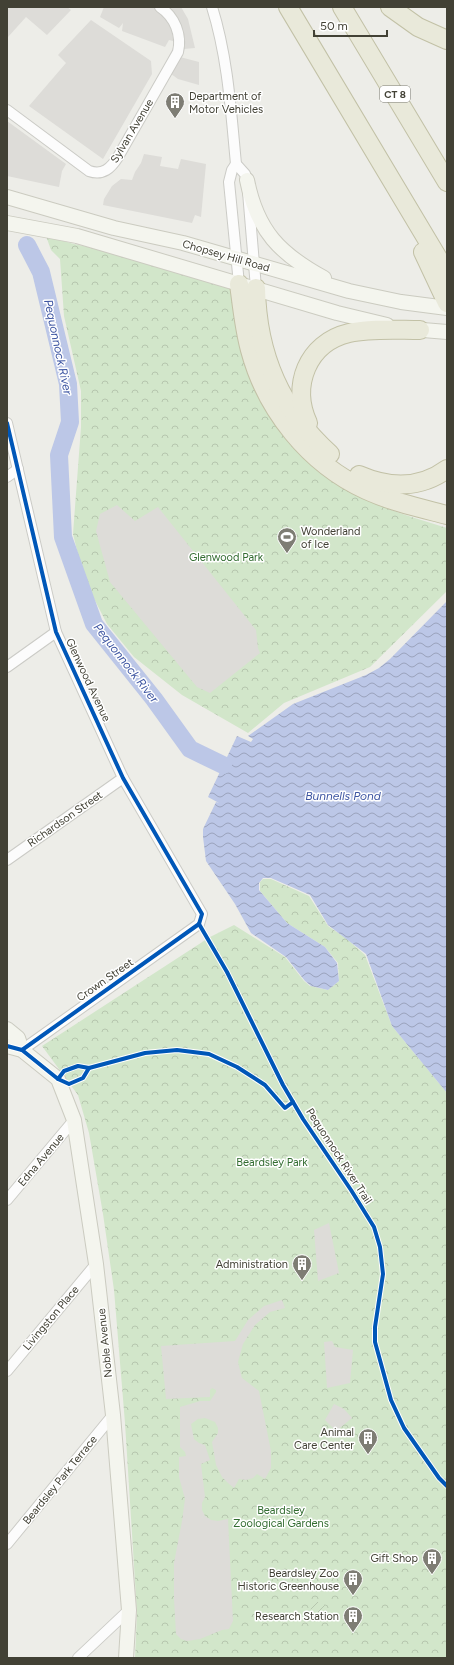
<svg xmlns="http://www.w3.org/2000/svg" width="454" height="1665" font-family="Figtree,sans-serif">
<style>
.park{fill:url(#park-crowns)}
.garden{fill:url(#garden-furrows)}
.parking{fill:#dddcd8}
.water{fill:url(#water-waves)}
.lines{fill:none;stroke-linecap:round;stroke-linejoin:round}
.river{stroke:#bcc7e7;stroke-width:18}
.minor-casing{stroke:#cbcbc6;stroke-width:12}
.secondary-casing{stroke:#cbcbc0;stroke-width:16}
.motorway-casing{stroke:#c2c1a6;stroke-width:20}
.minor{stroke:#fcfcfc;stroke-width:10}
.secondary{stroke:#f4f5ee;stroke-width:14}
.motorway{stroke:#e9e9da;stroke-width:18}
.cycleway-casing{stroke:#fff;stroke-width:6}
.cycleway{stroke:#0057b8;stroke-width:4}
.labels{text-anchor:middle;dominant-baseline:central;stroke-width:3;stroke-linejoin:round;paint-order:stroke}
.shield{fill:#fff;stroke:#7b7a72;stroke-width:1}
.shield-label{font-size:10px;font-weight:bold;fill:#424135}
.poi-label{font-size:11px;fill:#424135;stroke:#fff;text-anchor:end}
.street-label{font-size:11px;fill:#424135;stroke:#fff}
.park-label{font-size:11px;fill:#326c30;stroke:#fff}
.water-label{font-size:12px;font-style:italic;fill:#3c54a1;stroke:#fff}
</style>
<defs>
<pattern id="park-crowns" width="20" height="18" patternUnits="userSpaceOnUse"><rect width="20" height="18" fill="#d2e6ca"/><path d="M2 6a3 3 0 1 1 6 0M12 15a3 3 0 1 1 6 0" fill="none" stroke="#b6c6ae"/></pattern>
<pattern id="garden-furrows" width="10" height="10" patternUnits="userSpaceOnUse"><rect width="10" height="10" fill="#d2e6ca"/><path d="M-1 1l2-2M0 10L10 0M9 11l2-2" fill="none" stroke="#b6c6ae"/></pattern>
<pattern id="water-waves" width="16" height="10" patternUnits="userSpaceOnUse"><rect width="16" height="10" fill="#bcc7e7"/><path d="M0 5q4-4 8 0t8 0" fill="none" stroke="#9aa3bc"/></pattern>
</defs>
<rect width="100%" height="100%" fill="#edede8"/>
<g class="park">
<path d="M46,236L74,244L200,271L248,286L253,333L344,488C375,507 412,517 447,528V591L370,667L284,703L248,733L182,695L134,657L107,624L84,579L73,534L81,427V391L64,316L60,259L51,250Z"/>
<path d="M263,879H271L309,896L328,926L347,939L365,955L392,1026L447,1093V1658H135L137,1613L125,1423L114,1290L103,1214L89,1133L78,1095L42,1046L210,937L234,925L285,957L304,981L310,986L328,990L339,981L338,963L325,947L287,923L260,891V882Z"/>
</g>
<path class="garden" d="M314,1600L326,1606L322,1614L310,1609Z"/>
<g class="parking">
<path d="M7,7H67L71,10L47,35L26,17L8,37L7,36Z"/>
<path d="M104,7H181L188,19L195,48L184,49L180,57L199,62V85L178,79L163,68L174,46L173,41L169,40L165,47L122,31L123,23L119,28L100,17Z"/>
<path d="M91,20L151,61L152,74L103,159L29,106L66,63L58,55Z"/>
<path d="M7,121L66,164L62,171L59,187L7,176Z"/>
<path d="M144,154L162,157L160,166L178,169L181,159L206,164L201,217L195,215L192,223L103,205L104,199L112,186L121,179L132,180L135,172L141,163Z"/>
<path d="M117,505L135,521L158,507L256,630L258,648L260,653L210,693L197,687L110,582L96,531L100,514Z"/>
<path d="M329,1223L339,1273L318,1281L314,1230Z"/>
<path d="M282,1300L285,1308L270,1312L255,1325L243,1344L238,1362L242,1378L259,1391L271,1451V1468L265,1479L257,1474L253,1478L246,1480L239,1479L234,1488L228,1483L222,1477L216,1465L212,1442L218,1433V1428L215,1422L205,1418L198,1419L191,1424L194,1439L199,1443L205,1445L210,1460L201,1464L205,1497L202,1503V1510L205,1516L211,1520L218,1521L228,1519L233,1621L229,1629L222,1630L200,1639L187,1641L181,1639L176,1634L174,1599V1563L182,1521L185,1499L179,1477V1457L186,1456L185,1452L180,1447V1407L200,1401H210L216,1392V1390L212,1388L210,1390V1397L166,1399L161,1346L235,1341L248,1320L264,1306Z"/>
<path d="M332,1341L335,1347L353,1350L350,1383L327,1388L324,1342Z"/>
<path d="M334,1404L344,1409L352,1418L336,1431L325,1420Z"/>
</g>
<path class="water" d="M447,601V1093L392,1026L366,954L328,925L310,895L271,878H263L259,883V890L287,923L325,947L337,963L339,981L328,990L311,986L305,981L286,957L251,933L235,904L206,861L203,837V829L216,802L219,803L208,797L237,736L251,742L253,739L248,736L293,704L366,675L379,668L390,659Z"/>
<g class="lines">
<path class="river" d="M27,245L41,272L68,384L70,422L59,455L63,537L94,624L154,699L190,749L223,765"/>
<g class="minor-casing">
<g id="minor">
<path d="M212,7C228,58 231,112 236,164L245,174L247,180L256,288"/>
<path d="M7,110L89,171C103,176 111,168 118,157L178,52C182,35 175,17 160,7"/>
<path d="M236,164L232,170L229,182L239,284"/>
<path d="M7,423L56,632L123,778L202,914L199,924L22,1050"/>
<path d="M7,477L18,469"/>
<path d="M7,667L56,632"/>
<path d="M7,860L123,778"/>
<path d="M7,1200L74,1120"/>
<path d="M7,1371L96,1264"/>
<path d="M7,1544L113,1415"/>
<path d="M78,1658L129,1610"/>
</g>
</g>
<g class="secondary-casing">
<g id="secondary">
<path d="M247,180C257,231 280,254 324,278"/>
<path d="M7,197L114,228L183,243L349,291L401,302L447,308"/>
<path d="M7,223L77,236L337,313L387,325"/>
<path d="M411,329L447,332"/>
<path d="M7,1029L18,1038L22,1050"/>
<path d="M7,1046L22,1050L58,1079L74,1120L96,1264L113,1415L129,1610L126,1658"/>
</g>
</g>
<g class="motorway-casing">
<g id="motorway">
<path d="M288,7L447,273"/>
<path d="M342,7L447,182"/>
<path d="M390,7L418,27L447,40"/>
<path d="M423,252L447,303"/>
<path d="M239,284C242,306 244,328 250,350C266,410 309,464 366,490C392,502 420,508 447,515"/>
<path d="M256,288C257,354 281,410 330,454"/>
<path d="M308,423C291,386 307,343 349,333C371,328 397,330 420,330"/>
<path d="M359,475C389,488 420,489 447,469"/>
</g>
</g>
<use href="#minor" class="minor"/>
<use href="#secondary" class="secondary"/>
<use href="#motorway" class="motorway"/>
<g class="cycleway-casing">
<g id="cycleway">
<path d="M7,423L56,632L123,778L202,914L199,924"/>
<path d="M199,924L227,972L283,1085L303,1119L351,1190L374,1227L380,1247L383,1274L375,1327V1342L391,1400L404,1428L439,1478L447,1486"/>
<path d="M7,1046L22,1050L58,1079L69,1084L83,1078L89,1068"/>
<path d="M22,1050L199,924"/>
<path d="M58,1079L64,1071L78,1066L89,1068L145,1053L177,1050L209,1054L237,1067L265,1085L285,1108L293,1102"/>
</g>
</g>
<use href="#cycleway" class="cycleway"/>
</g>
<defs>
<g id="building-pin" transform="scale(1)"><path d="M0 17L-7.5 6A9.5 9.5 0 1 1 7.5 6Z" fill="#7e7d74" stroke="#fff"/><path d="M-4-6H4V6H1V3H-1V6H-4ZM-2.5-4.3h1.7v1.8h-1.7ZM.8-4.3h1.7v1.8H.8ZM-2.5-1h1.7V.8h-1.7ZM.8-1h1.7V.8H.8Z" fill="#fff"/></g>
<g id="stadium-pin" transform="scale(1)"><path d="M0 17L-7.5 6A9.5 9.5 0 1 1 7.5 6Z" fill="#7e7d74" stroke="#fff"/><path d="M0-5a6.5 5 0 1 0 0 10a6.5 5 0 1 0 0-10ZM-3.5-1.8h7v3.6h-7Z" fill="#fff"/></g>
</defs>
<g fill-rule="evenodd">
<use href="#building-pin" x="175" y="102"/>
<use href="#stadium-pin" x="287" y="537"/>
<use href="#building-pin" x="302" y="1264"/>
<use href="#building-pin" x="368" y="1438"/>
<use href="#building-pin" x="432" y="1558"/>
<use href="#building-pin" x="353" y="1579"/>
<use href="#building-pin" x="353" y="1616"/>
</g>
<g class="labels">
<rect class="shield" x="380" y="86" width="30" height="16" rx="3"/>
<g class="shield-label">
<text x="395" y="94">CT 8</text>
</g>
<g class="poi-label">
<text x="189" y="96" text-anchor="start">Department of<tspan x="189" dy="13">Motor Vehicles</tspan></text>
<text x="301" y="531" text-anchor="start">Wonderland<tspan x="301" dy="13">of Ice</tspan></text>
<text x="288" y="1264">Administration</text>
<text x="354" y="1432">Animal<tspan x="354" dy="13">Care Center</tspan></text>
<text x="418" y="1558">Gift Shop</text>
<text x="339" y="1573">Beardsley Zoo<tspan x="339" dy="13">Historic Greenhouse</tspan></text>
<text x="339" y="1616">Research Station</text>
</g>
<g class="street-label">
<text transform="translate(132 131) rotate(-59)">Sylvan Avenue</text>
<text transform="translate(226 256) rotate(16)">Chopsey Hill Road</text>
<text transform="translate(88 680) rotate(65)">Glenwood Avenue</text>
<text transform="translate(65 819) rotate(-35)">Richardson Street</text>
<text transform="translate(105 980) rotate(-35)">Crown Street</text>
<text transform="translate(339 1156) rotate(57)">Pequonnock River Trail</text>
<text transform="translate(41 1160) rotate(-50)">Edna Avenue</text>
<text transform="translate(51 1318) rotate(-50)">Livingston Place</text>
<text transform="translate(105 1343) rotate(-96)">Noble Avenue</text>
<text transform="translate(60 1480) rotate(-51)">Beardsley Park Terrace</text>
</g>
<g class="park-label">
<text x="226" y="557">Glenwood Park</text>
<text x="272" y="1162">Beardsley Park</text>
<text x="281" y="1510">Beardsley<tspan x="281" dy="13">Zoological Gardens</tspan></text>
</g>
<g class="water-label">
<text transform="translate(58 347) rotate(78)">Pequonnock River</text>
<text transform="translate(126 663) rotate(52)">Pequonnock River</text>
<text x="343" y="796">Bunnells Pond</text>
</g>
</g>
<rect width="454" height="1665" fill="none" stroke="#424135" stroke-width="16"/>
<path d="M314 30v6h73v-6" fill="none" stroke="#424135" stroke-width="2"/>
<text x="320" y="30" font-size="12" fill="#424135" stroke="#ffffff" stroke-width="3" paint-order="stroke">50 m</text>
</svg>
